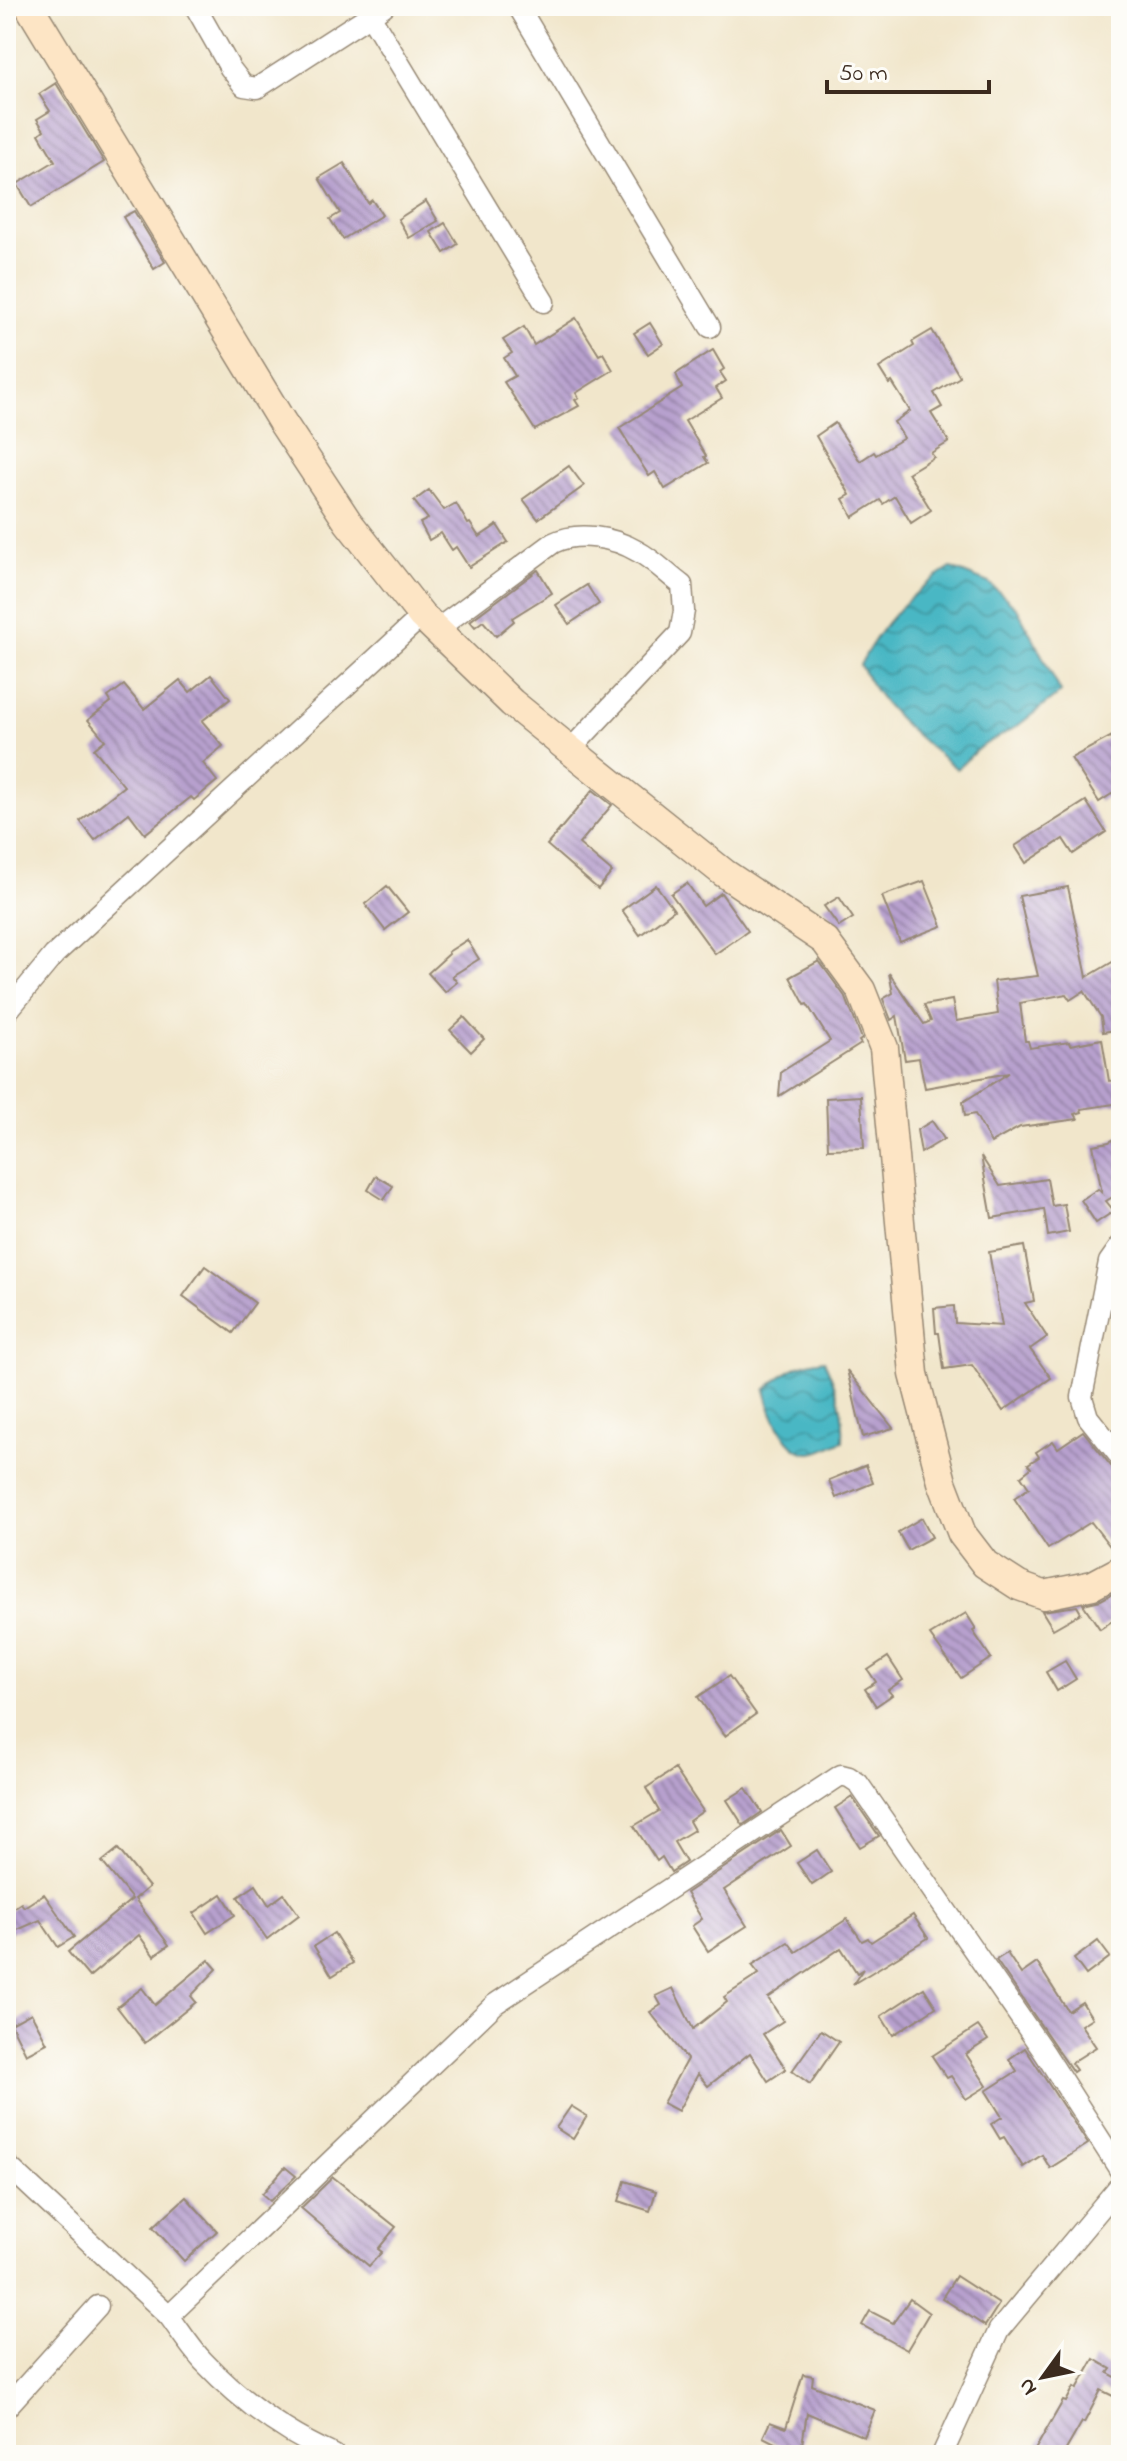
<svg xmlns="http://www.w3.org/2000/svg" width="1127" height="2461" font-family="'Indie Flower',sans-serif">
<style>
.water{fill:url(#water-waves);stroke:#427071;stroke-width:2}
.building{fill:url(#building-back-hatch)}
.lines{fill:none;stroke-linecap:round;stroke-linejoin:round}
.street-casing{stroke:#968874;stroke-width:23}
.secondary-casing{stroke:#968874;stroke-width:31}
.street{stroke:#fff;stroke-width:20}
.secondary{stroke:#fde5c5;stroke-width:28}
</style>
<defs>
<pattern id="water-waves" width="16" height="10" patternUnits="userSpaceOnUse" patternTransform="scale(2)"><rect width="16" height="10" fill="#49b7c4"/><path d="M0 5q4-4 8 0t8 0" fill="none" stroke="#3e959f"/></pattern>
<pattern id="building-back-hatch" width="6" height="6" patternUnits="userSpaceOnUse" patternTransform="scale(2)"><rect width="6" height="6" fill="#b7a0ce"/><path d="M-1 5l2 2M0 0l6 6M5-1l2 2" fill="none" stroke="#9683a7"/></pattern>
</defs>
<rect width="100%" height="100%" fill="#fdfcf7"/>
<filter id="ink" filterUnits="userSpaceOnUse"><feTurbulence type="fractalNoise" baseFrequency=".0125" numOctaves="2"/><feDisplacementMap in="SourceGraphic" scale="16" xChannelSelector="R" yChannelSelector="G"/><feConvolveMatrix kernelMatrix="1 2 1 2 8 2 1 2 1" color-interpolation-filters="sRGB"/></filter>
<filter id="wash" filterUnits="userSpaceOnUse"><feTurbulence type="fractalNoise" baseFrequency=".006" numOctaves="4" result="noise"/><feDisplacementMap in="SourceGraphic" scale="32" xChannelSelector="R" yChannelSelector="G"/><feGaussianBlur stdDeviation="1.8" result="paint"/><feColorMatrix in="noise" values="0 0 0 0 0 0 0 0 0 0 0 0 0 0 0 0 0 1.4 0 .05"/><feComposite in="paint" operator="in"/></filter>
<g filter="url(#wash)">
<rect width="100%" height="100%" fill="#f1e6cb"/>
<g class="water">
<path d="M951,568L989,583L1017,608L1061,692L1016,727L980,747L957,769C918,737 883,711 860,665C881,624 912,591 951,568Z"/>
<path d="M824,1360C836,1387 845,1411 843,1441C834,1444 822,1452 812,1453C786,1455 770,1410 765,1390C785,1372 797,1363 824,1360Z"/>
</g>
<g id="blocks">
<g class="building">
<path d="M56,83L104,162L31,207L17,184L55,161L39,134L44,130L37,119L50,111L39,94Z"/>
<path d="M344,163L368,203L372,200L382,215L343,239L330,219L340,213L319,178Z"/>
<path d="M426,201L438,221L409,238L398,219Z"/>
<path d="M134,211L165,262L154,269L123,217Z"/>
<path d="M445,223L458,244L444,253L431,232Z"/>
<path d="M576,318L599,355L603,353L613,370L576,393L579,398L575,400L579,406L535,430L504,382L515,376L504,358L512,353L503,340L524,327L534,345Z"/>
<path d="M650,323L663,344L648,354L634,333Z"/>
<path d="M932,330L960,377L934,393L942,407L931,413L949,442L931,453L934,457L908,473L931,510L911,523L895,496L883,504L880,500L853,517L843,499L850,495L816,436L835,423L860,461L874,452L876,455L904,438L894,422L910,411L892,382L889,384L879,368L914,346L912,342Z"/>
<path d="M713,350L724,369L720,372L726,381L716,388L722,398L685,421L706,456L704,457L708,463L665,489L655,472L649,476L619,428L682,388L676,374Z"/>
<path d="M569,466L584,486L538,519L523,499Z"/>
<path d="M429,490L444,510L456,503L468,524L470,523L479,537L497,525L508,542L469,567L456,547L452,550L441,533L429,540L420,523L428,519L414,501Z"/>
<path d="M538,570L552,593L512,618L514,621L496,636L483,621L475,627L470,621Z"/>
<path d="M587,585L599,604L569,624L556,605Z"/>
<path d="M211,675L230,699L202,721L223,746L203,763L217,781L194,800L191,797L145,834L129,813L95,840L80,821L124,786L94,749L105,740L88,720L111,702L108,697L124,685L144,709L180,680L190,692Z"/>
<path d="M1112,736L1121,754V788L1099,802L1071,758Z"/>
<path d="M593,790L612,805L579,844L612,872L598,889L547,845Z"/>
<path d="M1086,801L1106,832L1073,854L1063,839L1026,863L1015,846Z"/>
<path d="M924,881L942,926L900,942L882,896Z"/>
<path d="M687,883L703,906L721,893L748,931L715,954L671,894Z"/>
<path d="M656,885L674,910L640,935L622,910Z"/>
<path d="M387,886L408,912L385,930L365,904Z"/>
<path d="M1068,887L1087,977L1121,957V1029L1103,1032L1101,1017L1084,991L1070,1000L1066,994L1020,1003L1025,1041H1028L1030,1048L1069,1042L1070,1045L1102,1039L1109,1081L1121,1080V1103L1081,1109L1082,1112L1075,1114L1078,1119L1020,1127L991,1143L975,1114L965,1116L963,1102L1009,1073L925,1088L919,1058L905,1060L897,1016L891,1020L883,999L893,993L889,973L924,1024L931,1021L924,1005L952,1000L956,1021L998,1014L994,981L1038,976L1019,896Z"/>
<path d="M839,897L853,918L839,927L824,906Z"/>
<path d="M467,940L479,959L452,976L457,982L445,992L428,973L449,954L448,952Z"/>
<path d="M819,961L846,998L862,1039L859,1041L861,1044L779,1096L781,1072L830,1041L807,1004L805,1005L790,977Z"/>
<path d="M464,1017L484,1039L471,1052L450,1030Z"/>
<path d="M861,1096L864,1148L828,1149L826,1098Z"/>
<path d="M932,1121L944,1139L921,1153L917,1130Z"/>
<path d="M1121,1135V1192L1106,1201L1114,1211L1096,1223L1081,1200L1098,1189L1102,1193L1093,1145L1109,1142Z"/>
<path d="M981,1156L1000,1186L1047,1179L1052,1206L1064,1204L1069,1232L1048,1236L1044,1209L992,1218Z"/>
<path d="M376,1176L393,1186L384,1200L368,1190Z"/>
<path d="M1024,1246L1034,1301L1025,1303L1047,1337L1030,1349L1051,1378L1003,1411L972,1365L944,1369L939,1333H936L934,1308L954,1306L955,1323L1002,1326L989,1252Z"/>
<path d="M205,1266L255,1303L233,1333L183,1296Z"/>
<path d="M847,1370L893,1428L863,1437Z"/>
<path d="M1083,1431L1111,1466L1121,1473V1553L1116,1554L1091,1522L1048,1549L1014,1498L1029,1488L1021,1476L1031,1468L1028,1464L1039,1457L1036,1452L1053,1441L1058,1448Z"/>
<path d="M866,1465L873,1483L836,1498L829,1480Z"/>
<path d="M922,1518L932,1537L908,1550L898,1532Z"/>
<path d="M1121,1589V1615L1100,1629L1083,1604L1101,1600Z"/>
<path d="M1077,1606L1081,1613L1053,1629L1042,1611Z"/>
<path d="M966,1613L976,1629L973,1631L991,1658L961,1678L930,1635Z"/>
<path d="M888,1657L903,1680L888,1690L892,1695L876,1706L865,1689L876,1682L868,1670Z"/>
<path d="M1065,1661L1076,1679L1057,1691L1046,1672Z"/>
<path d="M729,1676L756,1714L725,1736L698,1697Z"/>
<path d="M675,1769L703,1811L689,1821L694,1830L674,1842L686,1862L671,1872L662,1857L657,1861L634,1826L659,1811L646,1788Z"/>
<path d="M746,1788L762,1812L743,1825L727,1800Z"/>
<path d="M852,1797L879,1836L860,1847L835,1808Z"/>
<path d="M781,1830L791,1846L724,1890L747,1926L708,1951L692,1926L702,1919L686,1893Z"/>
<path d="M118,1849L149,1887L135,1899L169,1945L154,1956L139,1935L89,1977L68,1952L132,1899L102,1862Z"/>
<path d="M817,1850L831,1872L812,1885L797,1863Z"/>
<path d="M256,1885L269,1905L284,1894L299,1915L267,1939L238,1897Z"/>
<path d="M44,1894L74,1937L58,1947L40,1920L6,1935V1913L21,1903L24,1907Z"/>
<path d="M222,1894L235,1915L207,1933L194,1913Z"/>
<path d="M913,1915L928,1938L853,1984L863,1969L857,1973L841,1948L768,1998L783,2021L763,2034L786,2069L768,2081L750,2053L708,2086L698,2074L678,2111L663,2103L687,2059L650,2012L661,2005L656,1996L673,1988L693,2029L727,2002L724,1997L759,1974L752,1965L788,1942L796,1952L847,1919L862,1941L868,1938L871,1942Z"/>
<path d="M334,1933L353,1963L332,1976L314,1946Z"/>
<path d="M1098,1941L1110,1957L1086,1975L1074,1959Z"/>
<path d="M1007,1953L1021,1974L1037,1963L1068,2011L1082,2002L1092,2018L1081,2025L1096,2047L1071,2063L1076,2070L1073,2072L996,1960Z"/>
<path d="M209,1960L217,1969L191,1996L196,2002L145,2043L117,2007L142,1988L155,2005Z"/>
<path d="M924,1988L936,2007L893,2035L881,2016Z"/>
<path d="M31,2013L47,2043L26,2054L11,2024Z"/>
<path d="M978,2026L988,2040L966,2054L987,2086L966,2099L951,2076L947,2078L932,2056Z"/>
<path d="M821,2030L839,2042L810,2084L792,2071Z"/>
<path d="M1025,2048L1088,2144L1050,2168L1042,2155L1023,2167L1004,2137L1000,2139L991,2124L1002,2117L986,2091L1017,2071L1009,2059Z"/>
<path d="M571,2106L587,2116L573,2139L556,2128Z"/>
<path d="M285,2167L296,2176L270,2201L262,2194Z"/>
<path d="M333,2177L396,2227L378,2249L382,2252L369,2266L301,2208Z"/>
<path d="M625,2181L656,2191L650,2211L619,2201Z"/>
<path d="M186,2197L217,2231L184,2261L153,2227Z"/>
<path d="M956,2276L999,2304L985,2326L942,2298Z"/>
<path d="M910,2299L929,2313L907,2350L862,2325L870,2311L893,2323Z"/>
<path d="M1094,2359L1111,2369L1108,2373L1121,2380L1115,2397L1101,2390L1084,2423L1082,2422L1063,2455H1032L1063,2401L1066,2402L1074,2387L1077,2389Z"/>
<path d="M803,2374L813,2376L812,2385L875,2410L864,2437L807,2413L801,2451L783,2447L763,2437L770,2422L786,2428Z"/>
</g>
</g>
</g>
<g filter="url(#ink)">
<use href="#blocks" fill-opacity="0" stroke="#968874" stroke-width="2"/>
<g class="lines">
<g class="street-casing">
<g id="street">
<path d="M195,6L230,68L244,86L257,88L384,6"/>
<path d="M518,6L710,327"/>
<path d="M370,15L544,302"/>
<path d="M436,630L553,543C578,531 613,537 637,551C653,559 667,574 682,585L684,611L680,633L570,750"/>
<path d="M6,1013L54,955L422,616"/>
<path d="M1121,1245L1109,1262L1082,1397L1088,1417L1121,1458"/>
<path d="M6,2164L169,2316"/>
<path d="M6,2408L98,2306"/>
<path d="M334,2455C284,2433 240,2400 203,2361C190,2347 180,2331 169,2316L495,2004L841,1775L849,1777L858,1783L1044,2052L1121,2172"/>
<path d="M942,2455L999,2330L1121,2184"/>
</g>
</g>
<g class="secondary-casing">
<path id="secondary" d="M29,6L282,422L348,522L422,616L512,703L570,750L724,873L825,941L861,990L884,1048L914,1374L942,1482L962,1534L985,1564L1019,1586L1044,1595L1093,1585L1121,1570"/>
</g>
<use href="#street" class="street"/>
<use href="#secondary" class="secondary"/>
</g>
</g>
<rect width="1127" height="2461" fill="none" stroke="#fdfcf7" stroke-width="32"/>
<g transform="translate(1043 2377) rotate(237)" stroke="#fdfcf7" stroke-width="6" paint-order="stroke">
<path d="M0-6L14 30L0 20L-14 30Z" fill="#3b2a1e"/>
<text y="-12" font-size="22" font-weight="bold" text-anchor="middle" fill="#3b2a1e">N</text>
</g>
<path d="M827 80v12h162v-12" fill="none" stroke="#3b2a1e" stroke-width="4"/>
<text x="839" y="80" font-size="24" fill="#3b2a1e" stroke="#fdfcf7" stroke-width="6" paint-order="stroke">50 m</text>
</svg>
